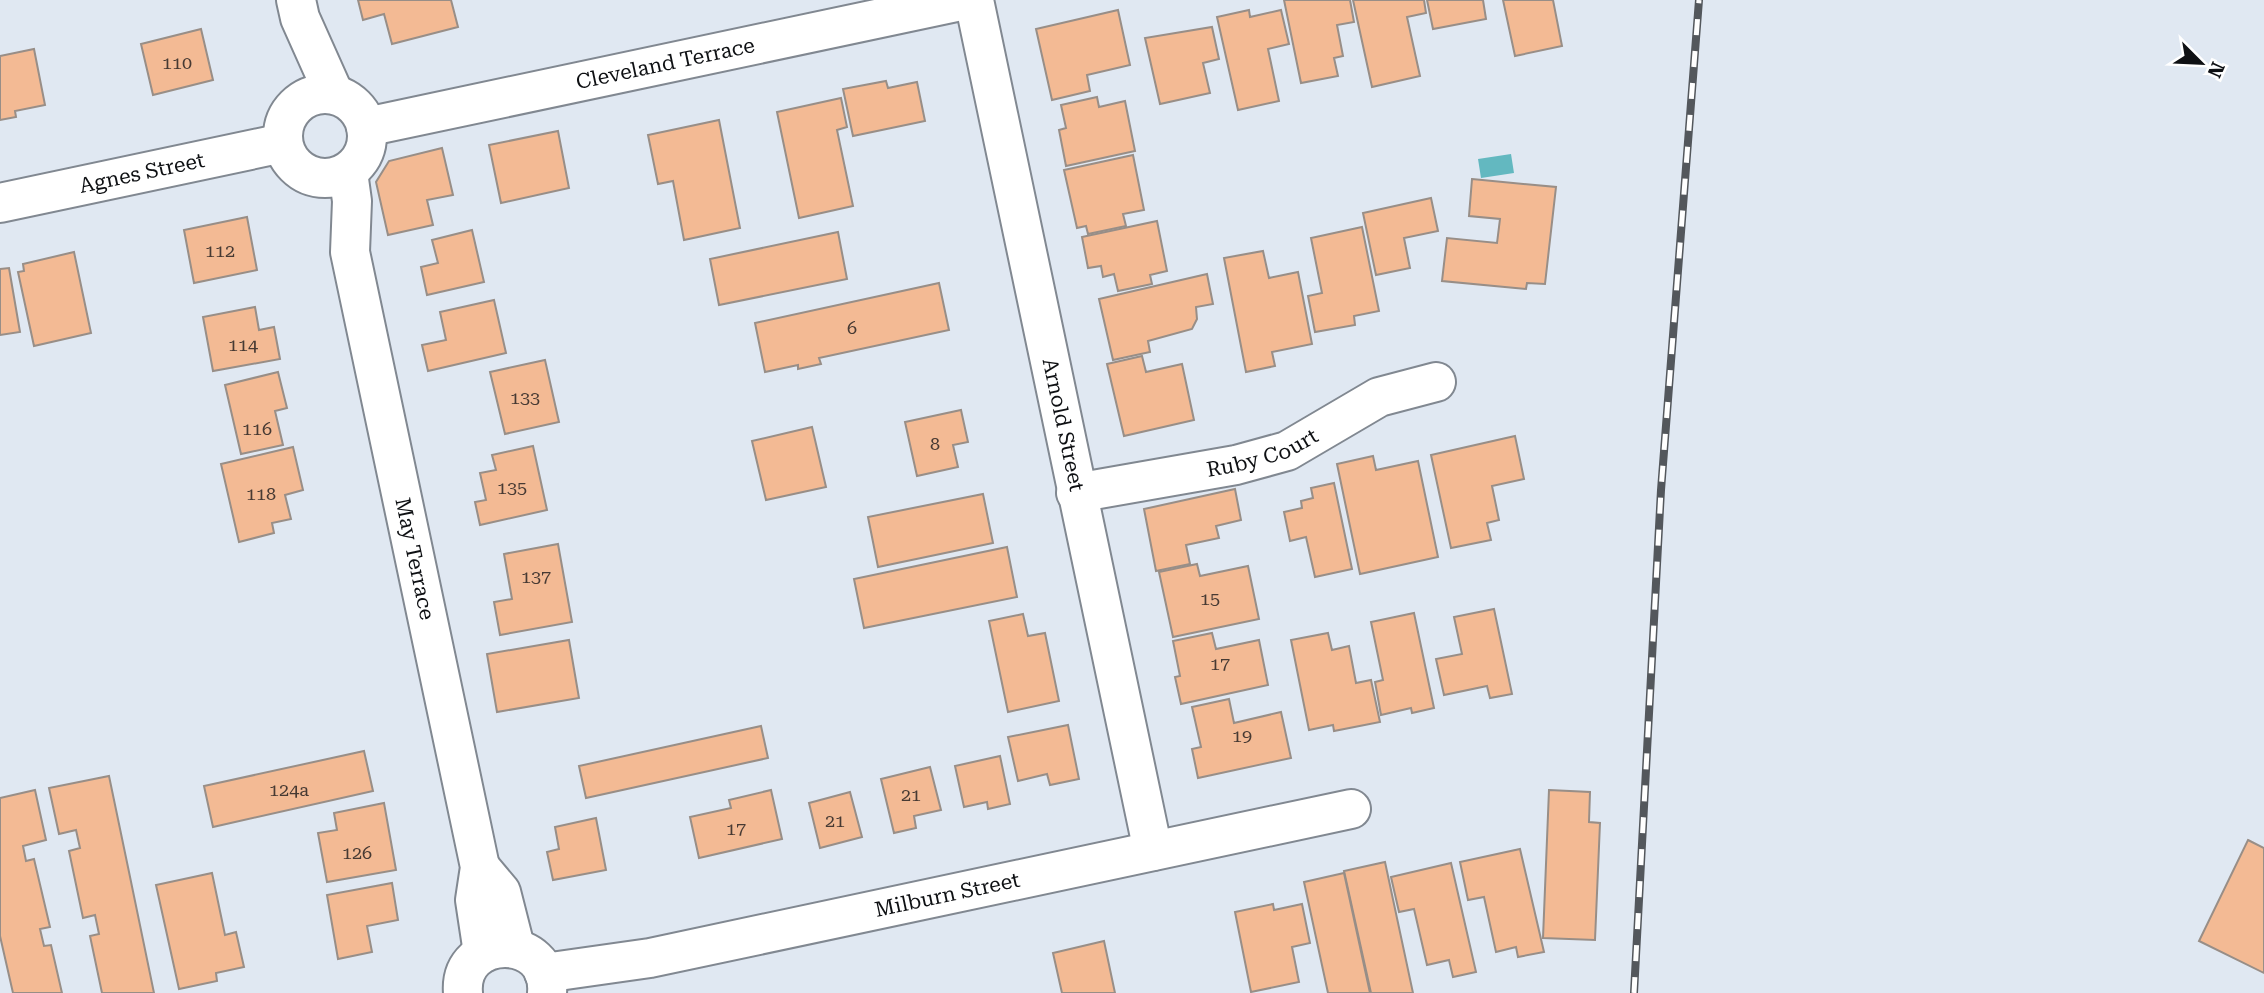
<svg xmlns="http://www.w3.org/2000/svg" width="2264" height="993" font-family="'Roboto Serif',serif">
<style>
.water{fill:#63b8c0}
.building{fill:#f3ba94;stroke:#988e87;stroke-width:2}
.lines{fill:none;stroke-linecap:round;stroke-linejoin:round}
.minor-casing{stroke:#818891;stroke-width:42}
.minor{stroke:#fff;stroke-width:38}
.rail-casing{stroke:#53575c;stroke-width:8}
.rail{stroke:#fff;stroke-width:5;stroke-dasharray:16;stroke-linecap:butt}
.labels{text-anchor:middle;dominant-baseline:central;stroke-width:5;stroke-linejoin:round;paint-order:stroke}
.number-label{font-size:18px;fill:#473a33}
.street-label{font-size:21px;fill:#0e1013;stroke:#fff}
</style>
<rect width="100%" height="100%" fill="#e0e8f2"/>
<path class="water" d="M1511,154L1514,173L1481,178L1478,159Z"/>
<g class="building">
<path d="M358,0H451L458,27L392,44L384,14L363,20Z"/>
<path d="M1284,0H1350L1354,22L1337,25L1343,56L1334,58L1338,76L1301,83Z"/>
<path d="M1353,0H1424L1426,13L1407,17L1420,76L1372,87Z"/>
<path d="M1427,0H1483L1486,19L1433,29Z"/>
<path d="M1503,0H1553L1562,46L1515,56Z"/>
<path d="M1118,10L1130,65L1087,75L1090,91L1052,100L1036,29Z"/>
<path d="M1249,10L1250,17L1281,10L1289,44L1268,49L1279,101L1238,110L1217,17Z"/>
<path d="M1212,27L1219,59L1203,63L1210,93L1160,104L1145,38Z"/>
<path d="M201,29L213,80L153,95L141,44Z"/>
<path d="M34,49L45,105L15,111L16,117L0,120V56Z"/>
<path d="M886,81L888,88L917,82L925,121L853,136L843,89Z"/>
<path d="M1097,97L1099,107L1125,101L1135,151L1066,166L1059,130L1066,128L1061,105Z"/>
<path d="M841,98L847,127L837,130L853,206L799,218L777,112Z"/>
<path d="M719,120L740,228L684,240L673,181L658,184L648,135Z"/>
<path d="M558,131L569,188L501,203L489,145Z"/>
<path d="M442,148L453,195L427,200L433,225L388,235L376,182L389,161Z"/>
<path d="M1133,155L1144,210L1123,214L1126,226L1088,234L1086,226L1077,228L1064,170Z"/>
<path d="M1472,179L1556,187L1545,284L1527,283L1526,289L1442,281L1447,238L1497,243L1500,219L1469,216Z"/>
<path d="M1431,198L1438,231L1404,238L1410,268L1376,275L1363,213Z"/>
<path d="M247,217L257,270L194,283L184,230Z"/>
<path d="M1157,221L1167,271L1150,275L1152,284L1118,291L1114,274L1103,277L1101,266L1088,268L1082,237Z"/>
<path d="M1362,227L1379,311L1354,316L1355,325L1315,332L1308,296L1322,293L1311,238Z"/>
<path d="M472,230L484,282L427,295L421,267L438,263L432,240Z"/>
<path d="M838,232L847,279L719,305L710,259Z"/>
<path d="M1263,251L1269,278L1298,272L1312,344L1272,352L1275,366L1246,372L1224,258Z"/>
<path d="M74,252L91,333L34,346L18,272L24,271L23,264Z"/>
<path d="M9,268L20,332L0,335V269Z"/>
<path d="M1207,274L1213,304L1196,307L1197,319L1192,329L1148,341L1150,352L1113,360L1099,299Z"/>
<path d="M939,283L949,330L819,358L821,364L798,369V365L765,372L755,323Z"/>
<path d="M494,300L506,353L428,371L422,345L446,340L440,312Z"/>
<path d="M255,307L259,330L274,327L280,359L213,371L203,317Z"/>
<path d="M1142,356L1146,372L1182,364L1194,420L1124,436L1107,364Z"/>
<path d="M545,360L559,422L505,434L490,372Z"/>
<path d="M278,372L287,408L275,411L283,445L241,454L225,385Z"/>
<path d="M961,410L968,442L953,445L958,467L917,476L905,422Z"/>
<path d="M812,427L826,487L766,500L752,441Z"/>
<path d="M1515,436L1524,479L1492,486L1499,520L1487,523L1491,540L1451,548L1431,455Z"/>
<path d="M533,446L547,510L480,525L475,502L486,500L480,473L496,470L492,455Z"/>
<path d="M293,447L303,490L285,495L291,519L272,523L274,533L239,542L221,464Z"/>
<path d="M1373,456L1376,470L1418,461L1438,557L1360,574L1337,464Z"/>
<path d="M1334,483L1352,569L1315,577L1306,537L1290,541L1284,512L1302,508L1301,501L1313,498L1311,488Z"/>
<path d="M1235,489L1241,520L1216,526L1219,538L1186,545L1190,564L1156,571L1144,509Z"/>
<path d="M983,494L993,543L878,567L868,517Z"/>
<path d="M558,544L572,622L500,635L494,602L512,599L504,554Z"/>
<path d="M1007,547L1017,597L864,628L854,579Z"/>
<path d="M1197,564L1200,576L1248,566L1259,619L1173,637L1159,572Z"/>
<path d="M1494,609L1512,694L1490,698L1487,686L1444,695L1436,659L1462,654L1454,617Z"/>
<path d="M1414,613L1434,708L1412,713L1411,708L1381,715L1375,682L1383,680L1371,622Z"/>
<path d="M1023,614L1028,636L1045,633L1059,701L1008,712L989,621Z"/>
<path d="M1212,633L1216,649L1259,640L1268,685L1181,704L1175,677L1180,676L1173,641Z"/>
<path d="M1328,633L1332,650L1349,646L1356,683L1371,680L1380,722L1334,731L1333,725L1309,730L1291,640Z"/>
<path d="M569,640L579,698L497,712L487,654Z"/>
<path d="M1229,699L1234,723L1281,712L1291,758L1198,778L1192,749L1201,747L1192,707Z"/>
<path d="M1068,725L1079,779L1050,785L1047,774L1018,781L1008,737Z"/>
<path d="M761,726L768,758L586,798L579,766Z"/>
<path d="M364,751L373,791L213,827L204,786Z"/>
<path d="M1000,756L1010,804L988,809L987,802L964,807L955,766Z"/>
<path d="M930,767L941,810L914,816L916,828L894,833L881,779Z"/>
<path d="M109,776L129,872L154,993H102L90,936L99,934L95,915L83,918L69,851L80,848L76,830L59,834L49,788Z"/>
<path d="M35,790L46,840L23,846L26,861L34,859L50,927L40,929L44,946L51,945L62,993H13L0,936V798Z"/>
<path d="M771,790L782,839L699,858L690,817L731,808L729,800Z"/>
<path d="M1549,790L1590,792L1589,822L1600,823L1595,940L1543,938Z"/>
<path d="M850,792L862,837L820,848L809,803Z"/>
<path d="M384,803L396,870L327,882L318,833L337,830L334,813Z"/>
<path d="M596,818L606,870L553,880L547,852L559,849L555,827Z"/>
<path d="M2248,840L2264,848V973L2199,941Z"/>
<path d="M1520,849L1544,952L1518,957L1516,947L1496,952L1484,897L1468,900L1460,862Z"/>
<path d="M1385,862L1413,993H1371L1344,871Z"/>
<path d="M1451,863L1476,972L1453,977L1449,960L1427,965L1414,909L1399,912L1391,877Z"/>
<path d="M212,873L225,935L236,932L244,967L216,973L217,981L179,989L156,885Z"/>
<path d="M1344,873L1370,993H1328L1304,882Z"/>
<path d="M392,883L398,920L367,926L372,952L338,959L327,895Z"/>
<path d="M1273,904L1274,910L1302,904L1310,943L1292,947L1299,982L1251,992L1235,912Z"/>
<path d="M1104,941L1115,993H1062L1053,953Z"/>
</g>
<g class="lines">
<g class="minor-casing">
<g id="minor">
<path d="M296,0L300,18L334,94"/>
<path id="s1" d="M974,0L1153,851"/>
<circle cx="325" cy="136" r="42"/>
<path id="s2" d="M366,127L966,0"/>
<path id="s3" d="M348,172L352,201L350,252L480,867L475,900L483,953"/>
<path id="s4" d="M0,203L283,143"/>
<path id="s5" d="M1076,493L1236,465L1287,451L1379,397L1436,382"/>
<path d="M480,867L501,892L515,947"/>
<path id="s6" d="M544,973L650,958L1351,809"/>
<path d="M463,993C458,933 552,933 547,993"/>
</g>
</g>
<use href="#minor" class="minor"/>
<g class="rail-casing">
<path id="rail" d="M1634,993L1661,490L1699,0"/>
</g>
<use href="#rail" class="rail"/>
</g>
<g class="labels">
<g class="number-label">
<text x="177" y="62">110</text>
<text x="220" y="250">112</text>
<text x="852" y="327">6</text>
<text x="243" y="344">114</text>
<text x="525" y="397">133</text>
<text x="257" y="428">116</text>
<text x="935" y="443">8</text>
<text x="512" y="487">135</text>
<text x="261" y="493">118</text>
<text x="536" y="576">137</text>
<text x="1210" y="598">15</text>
<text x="1220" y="663">17</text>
<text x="1242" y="735">19</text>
<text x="289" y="789">124a</text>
<text x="911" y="794">21</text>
<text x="835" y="820">21</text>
<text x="736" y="828">17</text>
<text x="357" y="852">126</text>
</g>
<g class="street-label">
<text stroke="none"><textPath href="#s2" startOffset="306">Cleveland Terrace</textPath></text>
<text stroke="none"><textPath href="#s4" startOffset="145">Agnes Street</textPath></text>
<text stroke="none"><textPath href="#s1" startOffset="434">Arnold Street</textPath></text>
<text stroke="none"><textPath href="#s5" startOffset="191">Ruby Court</textPath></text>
<text stroke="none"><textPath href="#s3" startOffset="394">May Terrace</textPath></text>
<text stroke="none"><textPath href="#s6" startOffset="411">Milburn Street</textPath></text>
</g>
</g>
<g transform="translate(2201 63) rotate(114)" stroke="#ffffff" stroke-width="5" paint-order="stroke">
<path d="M0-5L12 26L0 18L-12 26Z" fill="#0e1013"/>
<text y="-10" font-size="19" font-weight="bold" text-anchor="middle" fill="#0e1013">N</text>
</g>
</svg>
